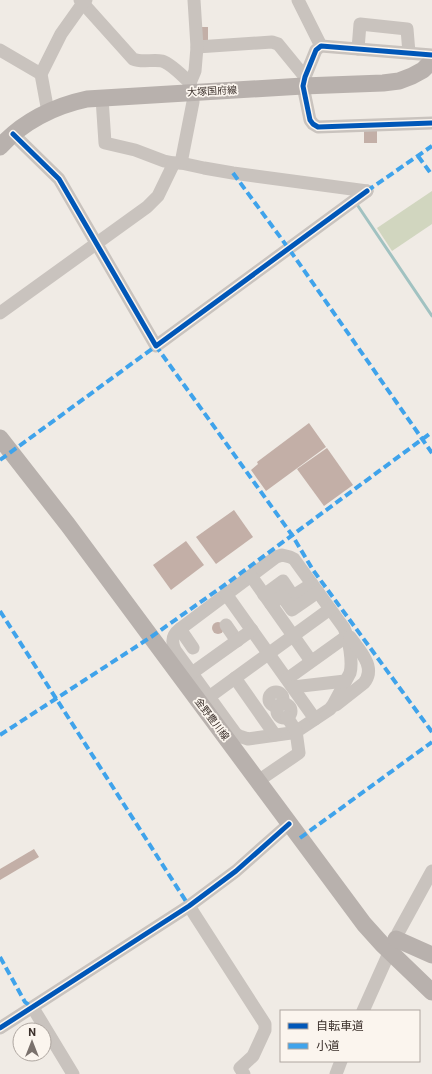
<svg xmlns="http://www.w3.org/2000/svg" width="432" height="1074" font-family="Roboto,'Noto Sans JP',sans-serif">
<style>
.green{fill:#d1d6bf}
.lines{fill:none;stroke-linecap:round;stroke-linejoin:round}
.stream{stroke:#a1c2c1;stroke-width:3}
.building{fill:#c3afa7}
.minor{stroke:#c9c3be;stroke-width:13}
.major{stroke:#b8b1ad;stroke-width:17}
.quiet{stroke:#3fa3eb;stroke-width:4;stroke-dasharray:8 4;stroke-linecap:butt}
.cycleway-casing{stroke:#fbf5ee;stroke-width:8}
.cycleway{stroke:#0057b8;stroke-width:5}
.labels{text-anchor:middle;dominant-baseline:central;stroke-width:3.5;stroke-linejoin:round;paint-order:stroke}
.street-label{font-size:10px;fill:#3b302b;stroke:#fbf5ee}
</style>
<rect width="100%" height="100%" fill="#f0ebe5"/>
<path class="green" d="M432,191V224L392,251L377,228Z"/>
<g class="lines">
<path class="stream" d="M358,206L432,316"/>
</g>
<g class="building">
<rect x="199" y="27" width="9" height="18"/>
<rect x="364" y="131" width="13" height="12"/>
<path d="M309,423L326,447L266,491L251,470L258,464L257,462Z"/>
<path d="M327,448L353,485L324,506L297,469Z"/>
<path d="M234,510L253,537L216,564L196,537Z"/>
<path d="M186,541L204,565L171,590L153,565Z"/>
<circle cx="218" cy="628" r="6"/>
<path d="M34,849L39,857L0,880V869Z"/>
</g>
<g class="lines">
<g class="minor">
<path d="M80,0L133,59C142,63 153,59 162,61C169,63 184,77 190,83"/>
<path d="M298,0L321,46"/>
<path d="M197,47L272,42L278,44L305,77"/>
<path d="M358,49L360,24L407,29L409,53"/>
<path d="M0,50L41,74"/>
<path d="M432,55L321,46L316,50L305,77L303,86L310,120L313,124L318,127L432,123"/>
<path d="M102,98L105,143L135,150L164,161L174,163H181L204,168L233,173L367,191"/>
<path d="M48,112L41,74L61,34L83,3L86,0"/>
<path d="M13,134L59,179L156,346L367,191"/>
<path d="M181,163L193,102V92L190,83L195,71L197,47L194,0"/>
<path d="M0,313L147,207L158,196L174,163"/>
<path d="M282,555L290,557L294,559L344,628C349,639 353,662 350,673L333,705L330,709L300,729L291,733L248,739L239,736L236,734L175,650C171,641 172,635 180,629L276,557Z"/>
<path d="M251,576L311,661"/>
<path d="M226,594L315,719"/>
<path d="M264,595L283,581L293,596L312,584"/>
<path d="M271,604L282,596L292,610L318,592"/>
<path d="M226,625L237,641"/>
<path d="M180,629L193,648"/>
<path d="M192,673L252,630"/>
<path d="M235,678L275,735"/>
<path d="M287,679L347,636"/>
<path d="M293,687L345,681"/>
<circle cx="276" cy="699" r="7"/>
<path d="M209,697L330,609"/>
<circle cx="284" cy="711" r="7"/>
<path d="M336,705L364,683C377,667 359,650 350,637"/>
<path d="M258,781L299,753L296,731L287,717"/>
<path d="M189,906L265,1024V1030L253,1056L240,1068L244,1074"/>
<path d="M33,1008L73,1074"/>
<path d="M363,1011L398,933L432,871"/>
<path d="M0,1028L189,906L236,871L289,824"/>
<path d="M336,1074L341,1061"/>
</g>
<g class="major">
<path d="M0,147C22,122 54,106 87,99L303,86L383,83L399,81L412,76L423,70L432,61"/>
<path d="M0,438L68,525L364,924L382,944L432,992"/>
<path d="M396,939L432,955"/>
</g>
<g class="quiet">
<path d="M418,156L432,175"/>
<path d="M233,173L289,249L432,453"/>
<path d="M367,191L432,146"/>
<path d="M0,460L156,346L292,535L313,570L432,732"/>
<path d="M0,611L189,906"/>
<path d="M0,735L151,637L226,584L432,432"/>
<path d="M300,838L432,742"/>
<path d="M0,957L25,1002L33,1008"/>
</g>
<g class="cycleway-casing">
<g id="cycleway">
<path d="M432,55L321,46L316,50L305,77L303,86L310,120L313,124L318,127L432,123"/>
<path d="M13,134L59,179L156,346L367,191"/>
<path d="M0,1028L189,906L236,871L289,824"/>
</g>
</g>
<use href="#cycleway" class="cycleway"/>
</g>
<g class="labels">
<g class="street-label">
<text transform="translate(212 91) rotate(-3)">大塚国府線</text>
<text transform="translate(212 719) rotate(53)">金野豊川線</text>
</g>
</g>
<rect x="280" y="1010" width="140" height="52" fill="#fbf5ee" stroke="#aea6a0"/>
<rect x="288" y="1023" width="20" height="6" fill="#0057b8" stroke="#aea6a0"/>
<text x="316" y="1030" font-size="12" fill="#3b302b">自転車道</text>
<rect x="288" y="1043" width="20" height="6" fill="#3fa3eb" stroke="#aea6a0"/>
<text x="316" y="1050" font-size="12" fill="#3b302b">小道</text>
<g transform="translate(32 1042)"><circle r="19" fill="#fbf5ee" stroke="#aea6a0"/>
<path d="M0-3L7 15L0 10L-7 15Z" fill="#7a716c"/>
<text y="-6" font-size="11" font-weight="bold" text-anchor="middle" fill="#3b302b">N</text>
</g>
</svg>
